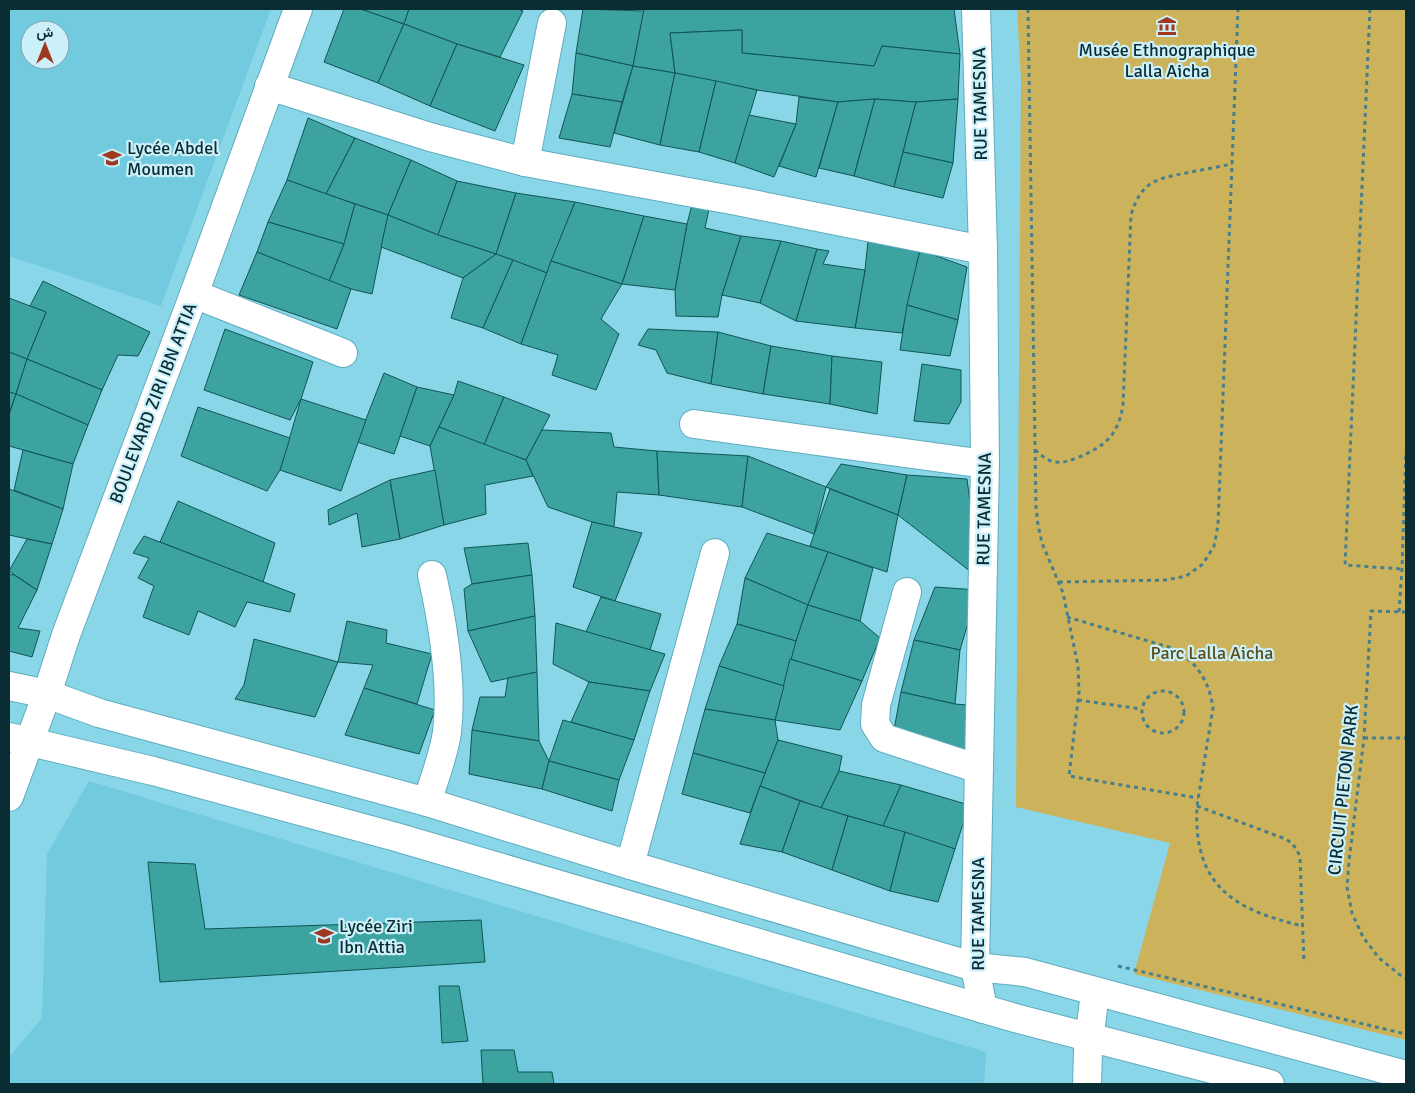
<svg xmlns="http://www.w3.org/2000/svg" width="1415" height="1093" font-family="Signika,Vazirmatn,sans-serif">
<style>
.built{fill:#72cade;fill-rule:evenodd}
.green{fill:#ccb35b}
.building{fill:#3da3a1;stroke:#105554}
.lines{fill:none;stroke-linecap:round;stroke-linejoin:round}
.minor-casing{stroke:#5facbe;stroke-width:30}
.major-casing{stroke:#5facbe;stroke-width:30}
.path{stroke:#487f8c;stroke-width:3;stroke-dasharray:4 4;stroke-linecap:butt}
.minor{stroke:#fff;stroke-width:28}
.major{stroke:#fff;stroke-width:28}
.labels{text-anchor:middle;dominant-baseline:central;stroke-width:4.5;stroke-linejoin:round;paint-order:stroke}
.poi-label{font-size:18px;fill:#0a2c33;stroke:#cbf0f9;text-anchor:start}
.street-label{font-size:18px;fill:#0a2c33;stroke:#cbf0f9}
.park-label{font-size:18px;fill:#5b4d17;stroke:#cbf0f9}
</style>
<rect width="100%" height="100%" fill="#88d6e8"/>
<g class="built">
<path d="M9,9H271L161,306L9,256ZM30,30H60V60H30Z"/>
<path d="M89,781L986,1052L984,1084H9V1057L42,1018L47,854Z"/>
</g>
<path class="green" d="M1017,9H1406V1040L1134,974L1170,843L1016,807L1021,80Z"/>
<g class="building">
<path d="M344,9H361L404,24L378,83L324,62Z"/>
<path d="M361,9H409L404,24Z"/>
<path d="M409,9H517L523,11L500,57L457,44L404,24Z"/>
<path d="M583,9L644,11L633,66L576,53Z"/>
<path d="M644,9H954L960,54L882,46L874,66L742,53V30L670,33L675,73L633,66Z"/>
<path d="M404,24L457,44L430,106L378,83Z"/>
<path d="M742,30V53L874,66L882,46L960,54L958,99L916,102L875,99L838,102L757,90L675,73L670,33Z"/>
<path d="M457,44L524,65L495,131L430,106Z"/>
<path d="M576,53L633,66L622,102L572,94Z"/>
<path d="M633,66L675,73L660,145L614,133Z"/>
<path d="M675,73L716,81L699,152L660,145Z"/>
<path d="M716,81L757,90L735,163L699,152Z"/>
<path d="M572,94L622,102L610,147L559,138Z"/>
<path d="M799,97L838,102L816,177L779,166L796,124Z"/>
<path d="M875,99L854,176L819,168L838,102Z"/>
<path d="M875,99L916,102L894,187L854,176Z"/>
<path d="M958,99L953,163L903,152L916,102Z"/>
<path d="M749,115L796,124L774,177L735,163Z"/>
<path d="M308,118L355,138L326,194L287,180Z"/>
<path d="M355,138L411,160L388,215L326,194Z"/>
<path d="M903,152L953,163L943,198L894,187Z"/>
<path d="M411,160L457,181L438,235L388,215Z"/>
<path d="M287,180L355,204L344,244L268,222Z"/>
<path d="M457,181L516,193L496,254L438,235Z"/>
<path d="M516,193L575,202L547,273L496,254Z"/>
<path d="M693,201L710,204L705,228L741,236L722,295L718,317L676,316L675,290L687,224Z"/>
<path d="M575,202L644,216L622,284L551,261Z"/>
<path d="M355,204L388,215L372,294L351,289L329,281L344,244Z"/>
<path d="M388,215L438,235L496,254L463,278L381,247Z"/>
<path d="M644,216L687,224L675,290L622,284Z"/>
<path d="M268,222L344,244L329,281L257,252Z"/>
<path d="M741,236L781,241L760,303L722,295Z"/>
<path d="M781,241L817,249L796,321L760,303Z"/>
<path d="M868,241L920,250L902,333L855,328L865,270Z"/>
<path d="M817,249L829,251L823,264L865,270L855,328L796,321Z"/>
<path d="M920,250L967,267L958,320L907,305Z"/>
<path d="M257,252L351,289L337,329L239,295Z"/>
<path d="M496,254L513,260L483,328L451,318L463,278Z"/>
<path d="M513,260L547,273L521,344L483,328Z"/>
<path d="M551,261L622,284L601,319L619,334L596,390L552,375L558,355L521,344Z"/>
<path d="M43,281L150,332L138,356L118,355L102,390L27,359L46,312L30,306Z"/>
<path d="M9,298L46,312L27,359L9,352Z"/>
<path d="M907,305L958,320L950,356L900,350Z"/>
<path d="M225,329L313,362L301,399L290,420L204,390Z"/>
<path d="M648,329L718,332L711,384L667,373L656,350L638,345Z"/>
<path d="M718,332L771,346L763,394L711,384Z"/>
<path d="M771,346L832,356L830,404L763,394Z"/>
<path d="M9,352L27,359L16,394L9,392Z"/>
<path d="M832,356L882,362L877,414L830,404Z"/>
<path d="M27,359L102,390L88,425L16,394Z"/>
<path d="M922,364L961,370V402L949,424L914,421Z"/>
<path d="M384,373L417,387L394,454L357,442Z"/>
<path d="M458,381L504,397L484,445L439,427L454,395Z"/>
<path d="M417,387L454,395L430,446L400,436Z"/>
<path d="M9,392L16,394L9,413Z"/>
<path d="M16,394L88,425L73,464L9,446V415Z"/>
<path d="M504,397L550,415L526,460L484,445Z"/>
<path d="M301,399L366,420L341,491L280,470Z"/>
<path d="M198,407L290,438L280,470L267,491L181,456Z"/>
<path d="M439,427L526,460L533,476L485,485L486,514L444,525L430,446Z"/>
<path d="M542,430L611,433L614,447L657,451L659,495L617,492L614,527L592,522L548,507L526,460Z"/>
<path d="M23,450L73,464L63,509L14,490Z"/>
<path d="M657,451L748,456L742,507L659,495Z"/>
<path d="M748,456L826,487L814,534L742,507Z"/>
<path d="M841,464L907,475L898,515L826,487Z"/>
<path d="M435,470L444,525L400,539L390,480Z"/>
<path d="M907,475L967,479L980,579L898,515Z"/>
<path d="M390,480L400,539L362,547L357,513L329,525L328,510Z"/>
<path d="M9,489L63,509L52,544L9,535Z"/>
<path d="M830,489L898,515L887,572L810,546Z"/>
<path d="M178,501L275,543L263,582L160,542Z"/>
<path d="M592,522L642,533L615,601L573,587Z"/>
<path d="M767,533L828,552L808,605L745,578Z"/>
<path d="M144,536L295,594L290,612L247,602L235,627L198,611L189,635L143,617L154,586L138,578L149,558L133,553Z"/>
<path d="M27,539L52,544L37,590L9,571Z"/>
<path d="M528,543L532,575L472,584L464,548Z"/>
<path d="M828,552L873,568L860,621L808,605Z"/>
<path d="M9,574L14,575L37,590L18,628L40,631L32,657L9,651Z"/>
<path d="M532,575L535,616L468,631L464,589L472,584Z"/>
<path d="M745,578L808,605L796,641L737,624Z"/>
<path d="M935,587L978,590L960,650L914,640Z"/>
<path d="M601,597L661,614L650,650L586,632Z"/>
<path d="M808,605L860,621L880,638L862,681L790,659Z"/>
<path d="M535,616L537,672L491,682L468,631Z"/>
<path d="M347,621L387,630L386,643L432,654L417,704L364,688L373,665L338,662Z"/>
<path d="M556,623L665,654L650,691L589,682L553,664Z"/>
<path d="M737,624L796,641L784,686L719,666Z"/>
<path d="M254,639L338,662L315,717L235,699L244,685Z"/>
<path d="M914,640L960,650L955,704L901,692Z"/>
<path d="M790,659L862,681L840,730L775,720Z"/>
<path d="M719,666L784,686L775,720L705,709Z"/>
<path d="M537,672L539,741L472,730L480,697H505L508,678Z"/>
<path d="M589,682L650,691L634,740L571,722Z"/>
<path d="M364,688L435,710L419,754L345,735Z"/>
<path d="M901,692L955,704L979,706L963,753L893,735Z"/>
<path d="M705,709L775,720L778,740L765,773L693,753Z"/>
<path d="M563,720L634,740L619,780L549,761Z"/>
<path d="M472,730L539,741L549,761L542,789L469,774Z"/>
<path d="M778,740L842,756L839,771L821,808L760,786Z"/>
<path d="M693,753L765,773L750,813L682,794Z"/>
<path d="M549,761L619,780L612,811L542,789Z"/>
<path d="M839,771L901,785L883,826L821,808Z"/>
<path d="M901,785L969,805L955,849L883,826Z"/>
<path d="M760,786L800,801L782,852L740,844Z"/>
<path d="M800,801L848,816L832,870L782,852Z"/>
<path d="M848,816L905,832L890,891L832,870Z"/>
<path d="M905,832L955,849L938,902L890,891Z"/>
<path d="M148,862L195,864L205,929L481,920L485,962L160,982Z"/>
<path d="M439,986H459L468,1041L442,1043Z"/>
<path d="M481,1050H514L518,1072H552L554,1084H483Z"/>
</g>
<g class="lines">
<g class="minor-casing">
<g id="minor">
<path d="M976,9L983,250L985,464L975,967L983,1009"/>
<path d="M269,86L430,137L525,162L737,201L983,250"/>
<path d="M525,162L552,23"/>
<path d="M194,294L343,353"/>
<path d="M694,424L985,464"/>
<path d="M907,592L876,705L875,724L884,738L979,769"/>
<path d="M9,797L47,694L66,635L194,294L298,9"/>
<path d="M427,802C434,780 444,754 447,732C453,682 443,624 432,575"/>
<path d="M630,865L715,553"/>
<path d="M1087,1084L1088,1050L1095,992"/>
</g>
</g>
<g class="major-casing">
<g id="major">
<path d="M9,686L47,694L99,713L427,802L630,865L975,967L1025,972L1406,1075"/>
<path d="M9,737L153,771L396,837L1015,1018L1270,1084"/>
</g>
</g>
<g class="path">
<path d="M1028,9L1036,507L1038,525L1042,543L1063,593L1078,666L1079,692L1069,776L1198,798"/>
<path d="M1370,9L1345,565L1402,569"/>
<path d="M1035,450C1040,454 1045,459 1051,461C1061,464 1068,461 1077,458C1105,446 1118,436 1123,405L1131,215C1141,182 1155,179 1186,173C1201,170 1217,167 1232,164"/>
<path d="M1059,582L1166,580L1186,576L1203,564L1214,546L1218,525L1238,9"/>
<path d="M1399,612L1402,569L1406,451"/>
<path d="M1406,612L1371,611L1364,738L1349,861L1347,887L1352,913L1363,937L1379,958L1400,975L1406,978"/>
<path d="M1067,617L1175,649C1198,664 1209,681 1213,708L1197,806C1193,885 1233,910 1303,926"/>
<circle cx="1163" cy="712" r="21"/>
<path d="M1078,700L1141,709"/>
<path d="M1364,738H1406"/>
<path d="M1197,806L1283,838C1292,842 1296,847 1300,857L1304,963"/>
<path d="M1118,966L1406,1034"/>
</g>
<use href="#minor" class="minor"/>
<use href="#major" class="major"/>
</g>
<defs>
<g id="museum-bare" transform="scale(1.5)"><path d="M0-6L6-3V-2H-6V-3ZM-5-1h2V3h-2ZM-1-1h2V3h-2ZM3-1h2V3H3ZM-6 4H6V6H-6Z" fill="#a03720" stroke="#cbf0f9" stroke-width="2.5" paint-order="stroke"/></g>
<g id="school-bare" transform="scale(1.5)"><path d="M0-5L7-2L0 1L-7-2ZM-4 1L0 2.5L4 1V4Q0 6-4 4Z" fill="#a03720" stroke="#cbf0f9" stroke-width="2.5" paint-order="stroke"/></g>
</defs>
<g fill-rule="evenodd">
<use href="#museum-bare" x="1167" y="26"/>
<use href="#school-bare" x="112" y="158"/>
<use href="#school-bare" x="324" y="936"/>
</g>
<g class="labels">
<g class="poi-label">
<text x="1167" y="50" text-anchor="middle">Musée Ethnographique<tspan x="1167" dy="21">Lalla Aicha</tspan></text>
<text x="127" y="148">Lycée Abdel<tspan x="127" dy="21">Moumen</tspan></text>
<text x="339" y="926">Lycée Ziri<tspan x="339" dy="21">Ibn Attia</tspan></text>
</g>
<g class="street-label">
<text transform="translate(980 104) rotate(-91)">RUE TAMESNA</text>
<text transform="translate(153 403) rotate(-69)">BOULEVARD ZIRI IBN ATTIA</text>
<text transform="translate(984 509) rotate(-89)">RUE TAMESNA</text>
<text transform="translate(1343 790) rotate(-84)">CIRCUIT PIETON PARK</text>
<text transform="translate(978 914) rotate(-90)">RUE TAMESNA</text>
</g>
<g class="park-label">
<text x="1212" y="653">Parc Lalla Aicha</text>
</g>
</g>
<rect width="1415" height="1093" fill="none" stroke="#0a2c33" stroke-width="20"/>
<g transform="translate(45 45)"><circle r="24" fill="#cbf0f9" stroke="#7ea2aa"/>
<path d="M0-4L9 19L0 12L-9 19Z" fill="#a03720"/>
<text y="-8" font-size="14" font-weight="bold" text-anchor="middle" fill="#0a2c33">ش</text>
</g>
</svg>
